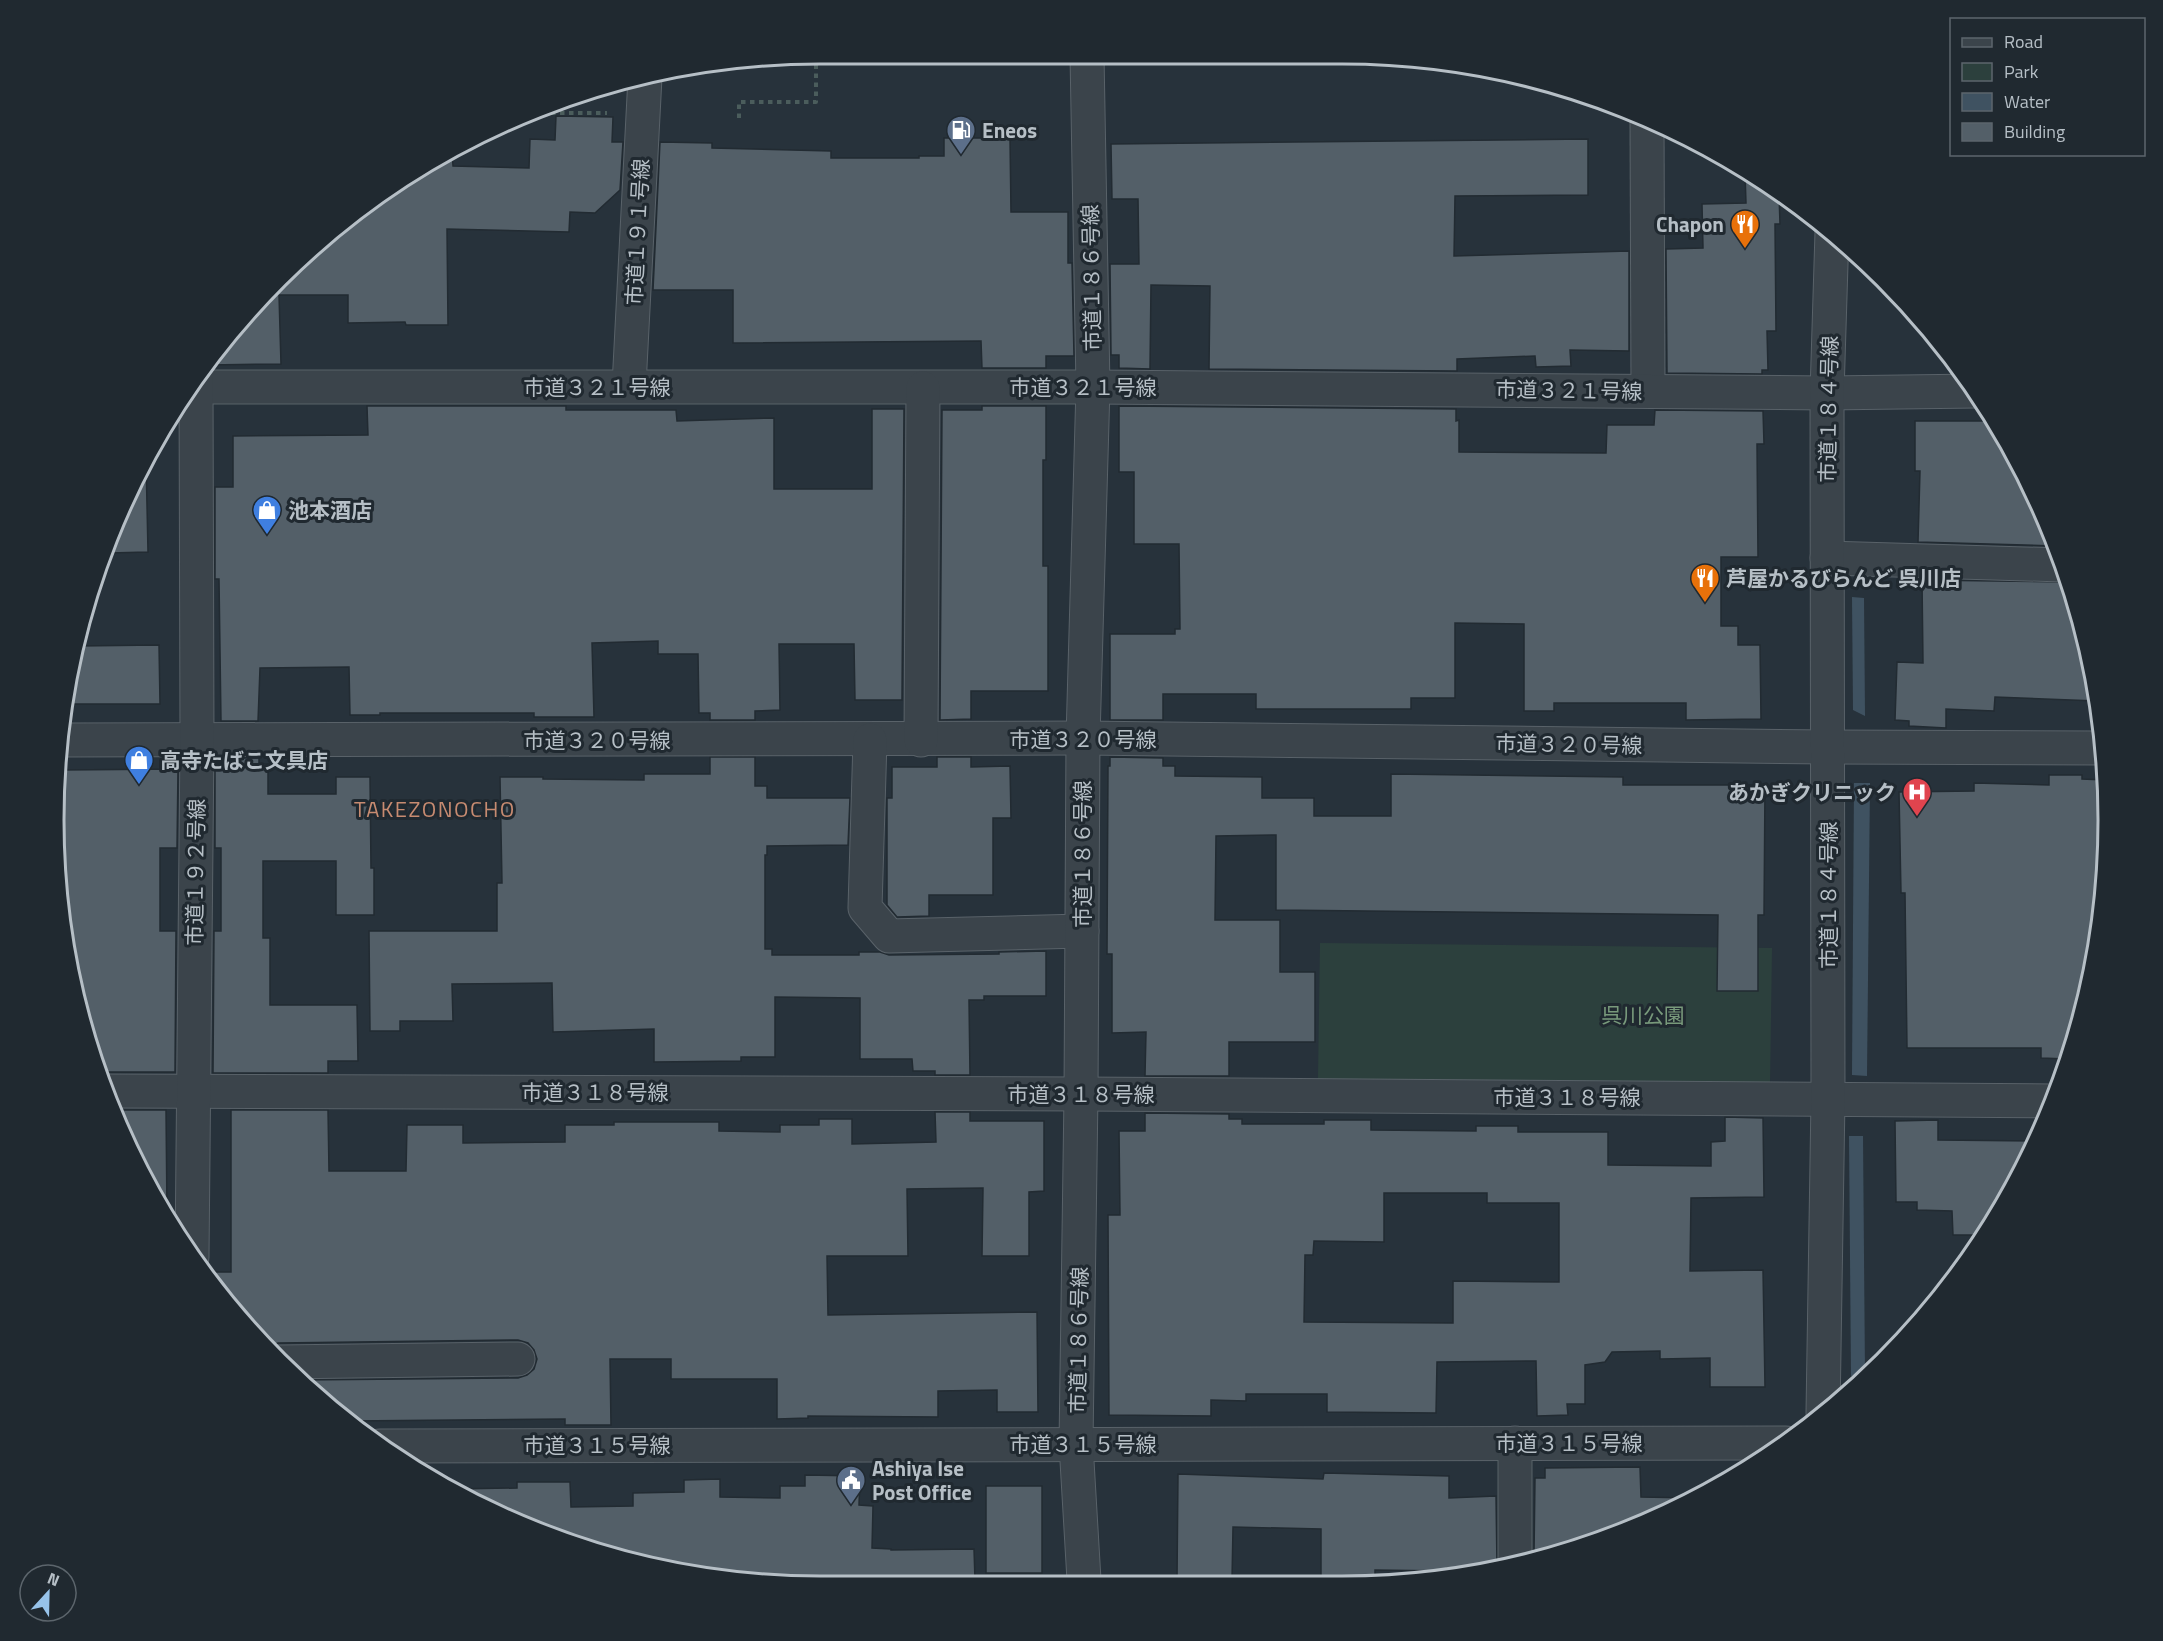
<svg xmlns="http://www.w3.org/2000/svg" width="2163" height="1641" font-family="'Titillium Web','Noto Sans JP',sans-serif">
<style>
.green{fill:#2c403d}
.water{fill:#3f5261}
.building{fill:#535f68;stroke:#222b32;stroke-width:1.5;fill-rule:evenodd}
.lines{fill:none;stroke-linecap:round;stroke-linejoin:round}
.minor-casing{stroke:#596269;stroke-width:35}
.path{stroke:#4b5d5c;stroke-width:4;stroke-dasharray:4.5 4.5;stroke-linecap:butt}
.minor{stroke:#3b444b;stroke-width:33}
.labels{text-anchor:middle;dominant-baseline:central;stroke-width:6;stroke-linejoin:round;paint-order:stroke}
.poi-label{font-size:21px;font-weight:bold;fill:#b6bfc6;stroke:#202930;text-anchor:start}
.street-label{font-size:21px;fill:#b6bfc6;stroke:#202930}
.park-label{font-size:21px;fill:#78997b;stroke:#202930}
.neighbourhood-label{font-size:22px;letter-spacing:1.5px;fill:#c78b71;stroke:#202930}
.rim{fill:none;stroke:#b6bfc6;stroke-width:3}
</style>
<rect width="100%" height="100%" fill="#27323b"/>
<path class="green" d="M1320,943L1772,948L1770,1084L1318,1079Z"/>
<g class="water">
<path d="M1852,597L1864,598L1865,716L1853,710Z"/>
<path d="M1854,783H1870L1867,1076L1852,1075Z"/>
<path d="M1849,1136H1863L1865,1375L1851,1376Z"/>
</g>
<g class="building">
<path d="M556,116L613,117L612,142H623L620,190L595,213L570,212L569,232L447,229L448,325H406L405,322L348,323V295H279L281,364L208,365L278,279L437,157L452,150L453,166L529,168L530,139L555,140Z"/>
<path d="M944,138H1010L1011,212H1068V263H1072L1074,356H1046V368H982L981,341L733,343V290H653L660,142L712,143V148L831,151V158H919V156H944Z"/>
<path d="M1588,139V195L1455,196L1454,256L1629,251V351L1570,350L1571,366L1536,367L1535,356L1457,359V371L1209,369L1210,286L1151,285L1150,369L1119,368V355H1111L1110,264H1139L1138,199H1112L1111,144Z"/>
<path d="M1745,173L1779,194L1780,224H1775L1776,331H1767L1768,370H1762V374L1667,373L1666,249L1703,248L1702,204L1746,203Z"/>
<path d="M367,406H566V410H676L677,421L774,418V489H872V409H904L902,700H855L854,644H779L780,710L755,711V720H710V713H699L698,654H658V641L592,643L594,717H534V713H380V715H350L349,667L260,668L258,721H221L219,579H215V487H233V436L368,435Z"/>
<path d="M982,406H1046V460H1043V566H1048V691H971V719L940,720L942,410H982Z"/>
<path d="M1119,406L1456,409V421L1459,420V452L1606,453L1607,425H1654L1655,410L1763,411L1764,444H1757L1758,557H1721V626H1738V645H1760L1761,719L1686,720V703H1554V711H1524V624L1455,623V698H1411V709H1256V694H1163V720H1110V634H1175V629H1180L1179,544H1134V472H1119Z"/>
<path d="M1915,421H1994L2051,527L2056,546L1918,542L1920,471H1915Z"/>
<path d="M146,458L148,552L109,553L133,481Z"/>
<path d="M1922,580L2067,582L2094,671L2097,701L1995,697L1994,711L1946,709V728L1909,726V721L1895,720L1897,662L1923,663Z"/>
<path d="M159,645L160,704H67L69,671L77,646Z"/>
<path d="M710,757H755V786H767V798H850L848,845L767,846V855H765V949H772V955H859V952H880L889,955L999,954V952L1046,951V996H984V1000H969L970,1075H935V1071H913L912,1059H860V998L775,997V1057H741V1061L654,1062V1029L553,1032L552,983L452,984L453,1021H400V1031H370L369,931H497V883H502L500,777H543V779L644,780V774H710Z"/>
<path d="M937,757H971V767L1010,766L1011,818H993V895H929V916L897,917L887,905V798H892V767H937Z"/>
<path d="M1110,757L1163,758V766H1175V776L1262,777V798H1314V816H1391V774L1623,777V785H1765L1764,915H1758V991H1717L1718,915L1276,910V835L1216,836L1215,920H1280V972H1315V1042H1229V1076H1145L1146,1032L1112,1033V954H1107L1108,766H1110Z"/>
<path d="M221,758H259V764H268V794H336V777H370L371,868H374V915H336V861H263V938H270V1005H357L358,1061H328V1073H213L214,931H221V848H215V769L216,764H221Z"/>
<path d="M178,769L177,848H160V931H176L175,1072H107L98,1074L95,1067L56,870L62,770Z"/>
<path d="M2049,775H2082V779L2105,780L2109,820L2094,969L2067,1059L2041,1058V1048H1907L1905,893H1901L1899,792L1974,791V783L2049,785Z"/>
<path d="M116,1110H166L167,1213L138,1154Z"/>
<path d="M231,1110H328L329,1171H406L407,1125H463V1143L565,1142V1125H614V1122H719V1131L780,1132V1125H819V1119H852V1144L936,1142L935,1112H970V1121H1044V1191L1029,1192V1256H982L983,1188L907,1189L908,1256H827L828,1315L1037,1312L1038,1412H997V1390L938,1391V1417L808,1416V1418L777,1419V1379H671V1359H610L611,1425H565V1419L349,1421L300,1380L518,1378L527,1375L534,1369L537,1359L534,1350L528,1343L518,1340L278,1343L266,1348L204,1272H231Z"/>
<path d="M1145,1113L1229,1114V1119H1242V1124H1324V1120H1371V1130L1476,1131V1126H1518V1132H1608V1165L1711,1166V1142L1725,1141V1117L1763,1118L1764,1197L1691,1198L1690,1271L1763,1270L1765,1387H1710V1358L1660,1359V1351L1612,1352L1605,1362L1585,1365V1404H1567L1568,1415L1537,1416L1536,1361L1437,1362L1436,1413L1327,1412V1394H1246V1401L1211,1400V1416L1109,1415L1108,1215H1120L1119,1131H1145ZM1384,1193H1487V1203H1559V1282L1453,1281V1323L1304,1322L1305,1255H1313L1314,1241L1384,1242Z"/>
<path d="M1938,1120V1140L2036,1141L1986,1235H1953L1952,1211L1917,1210V1202H1896L1895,1121Z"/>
<path d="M1640,1467L1641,1497L1693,1498L1636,1529L1534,1556L1535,1478H1545V1468Z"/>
<path d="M1324,1473L1449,1476V1498L1496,1496L1497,1566L1490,1568H1447V1571L1375,1570V1580H1321V1529L1233,1527L1232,1580H1177L1178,1474L1323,1479Z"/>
<path d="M805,1475L860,1476L859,1505L873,1506L872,1548L891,1549V1550L974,1549L975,1580H720L527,1529L452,1489L517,1488V1482H570L571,1507L633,1506V1493L684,1492V1480L720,1479V1497L780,1498V1486H805Z"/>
<rect x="986" y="1486" width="56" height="87"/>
</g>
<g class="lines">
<g class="minor-casing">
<g id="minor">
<path d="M1647,120L1648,391"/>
<path d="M629,386L645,77"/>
<path d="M189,387H1093L1827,393L1977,391"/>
<path d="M1827,558L2062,565"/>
<path d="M64,740L1083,738L1828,747L2102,748"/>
<path d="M870,740L865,908L889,936L1082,931"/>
<path d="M921,740L923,388"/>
<path d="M107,1091L1081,1094L2055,1101"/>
<path d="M192,1257L197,741L196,380"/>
<path d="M278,1362L518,1359"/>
<path d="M1823,1413L1828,1099L1827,393L1832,232"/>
<path d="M380,1446L1786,1443"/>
<path d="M1515,1561V1443"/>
<path d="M1084,1580L1076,1444L1081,1094L1083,738L1093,387L1087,55"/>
</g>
</g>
<g class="path">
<path d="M542,113H607"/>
<path d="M739,118V102H816V55"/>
</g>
<use href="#minor" class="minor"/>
</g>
<defs>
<g id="fuel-pin" transform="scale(1.5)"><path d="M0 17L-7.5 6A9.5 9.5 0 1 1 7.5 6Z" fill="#5c6f8a" stroke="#202930"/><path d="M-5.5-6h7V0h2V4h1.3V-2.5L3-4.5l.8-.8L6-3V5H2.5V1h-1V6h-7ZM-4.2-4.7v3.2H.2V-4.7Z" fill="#fff"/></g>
<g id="restaurant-pin" transform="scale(1.5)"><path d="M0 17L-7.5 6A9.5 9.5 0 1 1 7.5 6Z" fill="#e8710a" stroke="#202930"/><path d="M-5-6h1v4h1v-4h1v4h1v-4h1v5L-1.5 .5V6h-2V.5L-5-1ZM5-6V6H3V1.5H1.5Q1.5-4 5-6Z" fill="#fff"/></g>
<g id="shop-pin" transform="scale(1.5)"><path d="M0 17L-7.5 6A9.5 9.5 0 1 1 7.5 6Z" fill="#3f7fe0" stroke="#202930"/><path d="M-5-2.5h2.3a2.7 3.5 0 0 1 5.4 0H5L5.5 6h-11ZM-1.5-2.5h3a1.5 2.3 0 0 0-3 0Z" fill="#fff"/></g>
<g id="hospital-pin" transform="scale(1.5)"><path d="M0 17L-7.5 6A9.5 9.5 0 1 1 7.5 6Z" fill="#e0444e" stroke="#202930"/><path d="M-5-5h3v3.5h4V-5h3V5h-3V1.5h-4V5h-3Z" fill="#fff"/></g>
<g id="civic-pin" transform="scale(1.5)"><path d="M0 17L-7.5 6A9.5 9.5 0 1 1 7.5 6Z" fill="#5c6f8a" stroke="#202930"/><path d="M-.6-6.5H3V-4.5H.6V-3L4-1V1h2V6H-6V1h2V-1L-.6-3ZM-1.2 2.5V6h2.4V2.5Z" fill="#fff"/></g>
</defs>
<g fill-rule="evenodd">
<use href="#fuel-pin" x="961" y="130"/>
<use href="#restaurant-pin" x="1745" y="224"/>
<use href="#shop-pin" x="267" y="510"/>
<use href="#restaurant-pin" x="1705" y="578"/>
<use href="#shop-pin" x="139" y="760"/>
<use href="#hospital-pin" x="1917" y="792"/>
<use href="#civic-pin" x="851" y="1480"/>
</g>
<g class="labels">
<g class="poi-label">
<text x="982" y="130">Eneos</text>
<text x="1724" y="224" text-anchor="end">Chapon</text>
<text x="288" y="510">池本酒店</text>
<text x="1726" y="578">芦屋かるびらんど 呉川店</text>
<text x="160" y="760">高寺たばこ文具店</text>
<text x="1896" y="792" text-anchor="end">あかぎクリニック</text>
<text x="872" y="1468">Ashiya Ise<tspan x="872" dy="24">Post Office</tspan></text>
</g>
<g class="street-label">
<text transform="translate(637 232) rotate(-87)">市道１９１号線</text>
<text transform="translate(1091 278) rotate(-91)">市道１８６号線</text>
<text x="597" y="387">市道３２１号線</text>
<text x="1083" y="387">市道３２１号線</text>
<text transform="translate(1569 390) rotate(1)">市道３２１号線</text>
<text transform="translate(1828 409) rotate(-89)">市道１８４号線</text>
<text x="1083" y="739">市道３２０号線</text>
<text x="597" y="740">市道３２０号線</text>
<text transform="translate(1569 744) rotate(1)">市道３２０号線</text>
<text transform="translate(1082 854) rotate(-90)">市道１８６号線</text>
<text transform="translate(195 872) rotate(-89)">市道１９２号線</text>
<text transform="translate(1828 895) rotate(-90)">市道１８４号線</text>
<text x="595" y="1092">市道３１８号線</text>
<text x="1081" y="1094">市道３１８号線</text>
<text x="1567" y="1097">市道３１８号線</text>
<text transform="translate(1078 1340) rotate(-89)">市道１８６号線</text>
<text x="1569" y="1443">市道３１５号線</text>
<text x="1083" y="1444">市道３１５号線</text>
<text x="597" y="1445">市道３１５号線</text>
</g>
<g class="park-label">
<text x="1643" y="1015">呉川公園</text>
</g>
<g class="neighbourhood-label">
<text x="435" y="809">TAKEZONOCHO</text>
</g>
</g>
<path d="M0 0H2163V1641H0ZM820 64H1342A756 756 0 0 1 2098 820V820A756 756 0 0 1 1342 1576H820A756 756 0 0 1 64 820V820A756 756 0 0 1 820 64Z" fill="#202930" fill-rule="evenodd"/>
<path class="rim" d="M820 64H1342A756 756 0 0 1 2098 820V820A756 756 0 0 1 1342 1576H820A756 756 0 0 1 64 820V820A756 756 0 0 1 820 64Z"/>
<rect x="1950" y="18" width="195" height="138" fill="#202930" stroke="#5c656c" stroke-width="1.5"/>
<rect x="1962" y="38" width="30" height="9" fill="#3b444b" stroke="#5c656c" stroke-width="1.5"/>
<text x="2004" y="48" font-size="18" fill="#b6bfc6">Road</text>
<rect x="1962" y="63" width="30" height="18" fill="#2c403d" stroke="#5c656c" stroke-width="1.5"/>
<text x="2004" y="78" font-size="18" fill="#b6bfc6">Park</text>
<rect x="1962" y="93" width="30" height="18" fill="#3f5261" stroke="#5c656c" stroke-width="1.5"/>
<text x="2004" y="108" font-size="18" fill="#b6bfc6">Water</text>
<rect x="1962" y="123" width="30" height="18" fill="#535f68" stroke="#5c656c" stroke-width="1.5"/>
<text x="2004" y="138" font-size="18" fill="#b6bfc6">Building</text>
<g transform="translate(48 1593) rotate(22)"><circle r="28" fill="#202930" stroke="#5c656c" stroke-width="1.5"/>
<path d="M0-4.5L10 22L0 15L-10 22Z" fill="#97c3ea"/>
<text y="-9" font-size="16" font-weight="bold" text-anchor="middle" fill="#b6bfc6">N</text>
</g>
</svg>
